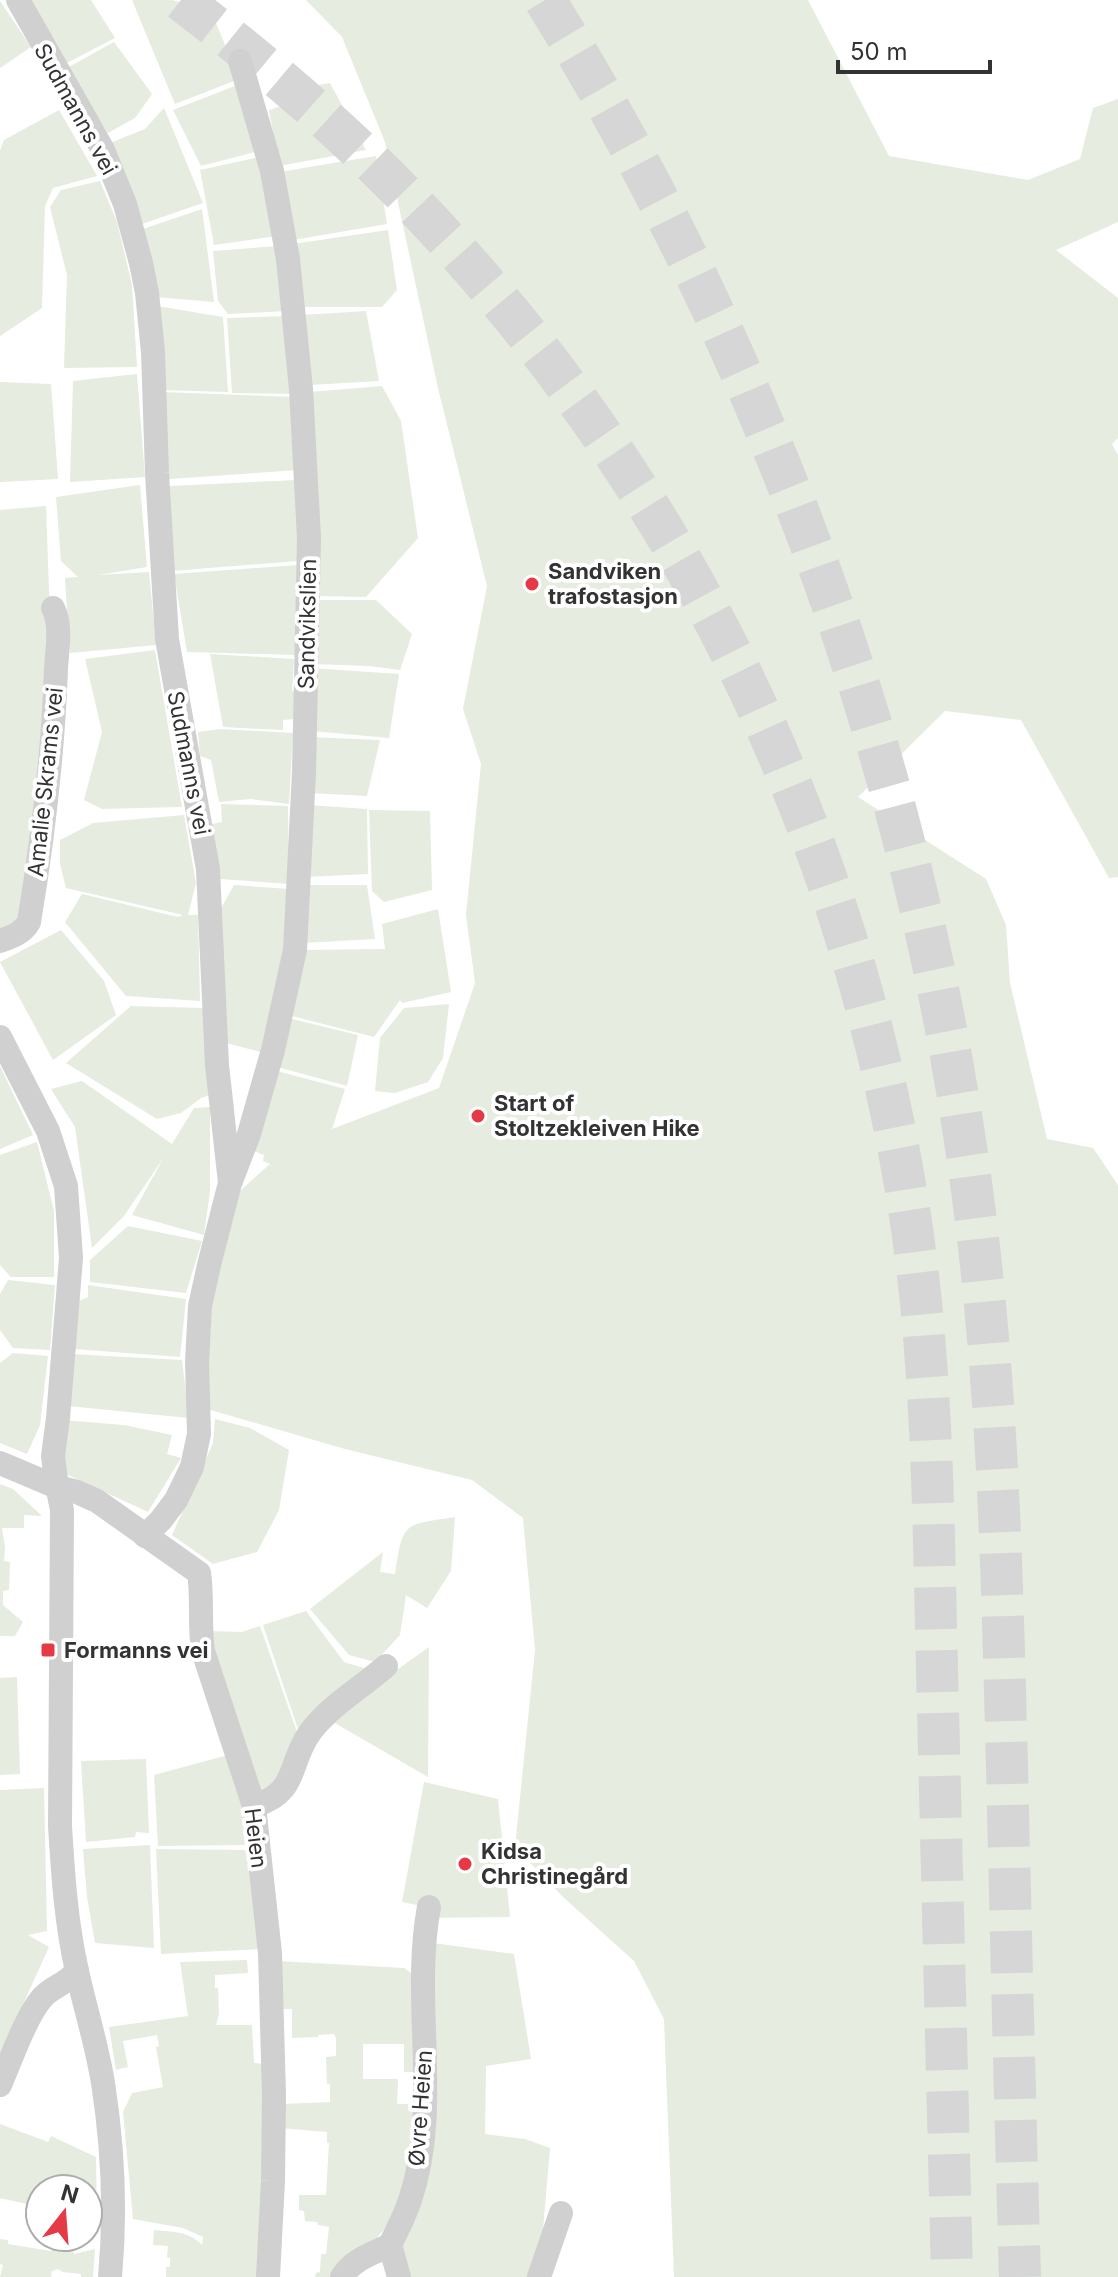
<svg xmlns="http://www.w3.org/2000/svg" width="1118" height="2277" font-family="Inter,sans-serif">
<style>
.green{fill:#e6ecdf}
.lines{fill:none;stroke-linecap:round;stroke-linejoin:round}
.trunk-tunnel{stroke:#d6d6d6;stroke-width:42;stroke-dasharray:42 21;stroke-linecap:butt}
.minor{stroke:#d0d0d0;stroke-width:24}
.poi-dot{fill:#e63946;stroke:#fff;stroke-width:3}
.labels{text-anchor:middle;dominant-baseline:central;stroke-width:8;stroke-linejoin:round;paint-order:stroke}
.street-label{font-size:22px;fill:#333;stroke:#fff}
.poi-label{font-size:22px;font-weight:bold;fill:#333;stroke:#fff;text-anchor:start}
</style>
<rect width="100%" height="100%" fill="#fff"/>
<g class="green">
<path d="M26,0H91L115,38L63,65Z"/>
<path d="M132,0H172L211,11L239,79L175,104Z"/>
<path d="M306,0H808L889,156L1028,180L1080,159L1093,108L1118,99V222L1056,250L1118,298V438L1112,444L1118,455V877L1109,878L1021,720L945,711L858,797L986,879L1006,925L1010,983L1047,1139L1093,1148L1118,1185V2277H674L664,2019L634,1961L562,1896L515,1847L535,1650L523,1518L472,1480L345,1449L197,1406L221,1208L270,1164L263,1161L264,1155L254,1151L273,1070L345,1089L332,1129L439,1088L475,983L466,915L481,764L463,709L487,586L438,388L385,142L342,37Z"/>
<path d="M0,1L31,47L0,68Z"/>
<path d="M114,42L152,94L135,118L108,133L65,69Z"/>
<path d="M330,83L366,150L279,166L269,110L294,102L292,89Z"/>
<path d="M240,84L259,151L201,166L173,110Z"/>
<path d="M164,108L203,203L142,224L110,143L145,129Z"/>
<path d="M59,110L97,176L53,188L45,206L42,308L0,336V151L4,140Z"/>
<path d="M376,156L387,224L293,240L279,172Z"/>
<path d="M260,157L276,236L214,245L200,170Z"/>
<path d="M100,181L117,222L132,285L137,367L64,368L67,275L50,207L61,190Z"/>
<path d="M202,209L214,302L155,297L143,229Z"/>
<path d="M388,230L397,290L382,307H301L293,244Z"/>
<path d="M278,246L287,311L228,314L218,301L213,251Z"/>
<path d="M157,306L223,317L228,392L162,390Z"/>
<path d="M366,311L379,381L310,385L302,315Z"/>
<path d="M287,316L294,394L232,393L227,318Z"/>
<path d="M137,374L145,477L70,482L73,381Z"/>
<path d="M0,382L51,384L58,479L0,482Z"/>
<path d="M382,386L401,421L418,538L366,597L315,596L310,392Z"/>
<path d="M163,392L294,397L299,470L169,479Z"/>
<path d="M296,480L298,561L172,571L169,486Z"/>
<path d="M140,485L147,567L98,575L149,572L156,645L70,653L65,578L78,577L61,561L56,497Z"/>
<path d="M46,506L50,618L25,921L0,936V510Z"/>
<path d="M298,565L296,655L187,652L174,574Z"/>
<path d="M315,600H376L412,634L400,670L369,666L313,664Z"/>
<path d="M155,650L182,807L102,809L84,800L102,732L85,659Z"/>
<path d="M210,654L294,659L292,691H297L295,719L283,720V730L223,727Z"/>
<path d="M311,668L399,674L389,738L312,731Z"/>
<path d="M220,729L293,733L289,804L251,799L219,802L211,760L200,756L198,732Z"/>
<path d="M311,737L380,740L367,796L309,793Z"/>
<path d="M221,804L288,806L289,884L220,879L212,824L222,822Z"/>
<path d="M308,805L367,809L368,874L306,877Z"/>
<path d="M369,810L430,811L432,890L384,902L372,891Z"/>
<path d="M184,815L196,883L188,915H198L200,1001L126,996L65,922L82,894L178,917L183,915L66,888L60,864V840L93,823Z"/>
<path d="M234,885L289,889L284,970L265,1053L226,1043L219,912Z"/>
<path d="M308,885H367L375,939L302,943Z"/>
<path d="M438,909L451,992L402,1003L400,1000L374,1037L288,1015L301,950L385,949L382,924Z"/>
<path d="M61,930L104,981L116,1015L53,1060L0,962Z"/>
<path d="M449,1004L443,1058L428,1082L395,1093L375,1091L380,1038L404,1008Z"/>
<path d="M131,1006L203,1008L210,1095L201,1098L181,1113L157,1119L66,1063Z"/>
<path d="M288,1018L358,1035L347,1086L274,1066Z"/>
<path d="M0,1066L33,1135L0,1149Z"/>
<path d="M82,1081L172,1144L194,1108L210,1107V1191L204,1235L132,1215L164,1157L124,1216L92,1248L75,1127L51,1089Z"/>
<path d="M37,1142L54,1211V1277H11L0,1265V1155Z"/>
<path d="M128,1226L202,1241L186,1293L90,1282V1260Z"/>
<path d="M8,1280L55,1285L50,1350L13,1348L0,1330V1294Z"/>
<path d="M88,1285L186,1299L180,1357L74,1349L79,1301L88,1297Z"/>
<path d="M13,1353L48,1356L40,1425L27,1454L0,1443V1363Z"/>
<path d="M71,1354L182,1360L189,1418L68,1406Z"/>
<path d="M215,1419L250,1428L289,1450L279,1510L257,1552L213,1564L172,1535L213,1443Z"/>
<path d="M62,1420L124,1425L172,1435L167,1454L181,1458L148,1512L66,1474Z"/>
<path d="M0,1484L13,1489L42,1516L24,1515V1528H2L5,1548L4,1561L10,1562L9,1590L3,1591V1605L23,1622L15,1636H0Z"/>
<path d="M455,1517L451,1571L427,1608L406,1595L400,1635L375,1662L349,1655L310,1609L383,1552L380,1572L395,1574C403,1521 403,1525 455,1517Z"/>
<path d="M306,1611L344,1662L367,1669L298,1729L263,1625Z"/>
<path d="M260,1626L297,1732L280,1783L259,1795L208,1631L242,1632Z"/>
<path d="M429,1647L428,1777L328,1719Z"/>
<path d="M17,1677L20,1774L0,1775V1678Z"/>
<path d="M228,1755L244,1803L245,1845L158,1846L154,1775Z"/>
<path d="M146,1759L149,1833L136,1832L135,1837L86,1842L81,1761Z"/>
<path d="M424,1782L498,1799L510,1917L416,1918L417,1905L402,1902Z"/>
<path d="M44,1788L47,1931L28,1935L49,1947L0,2055V1790Z"/>
<path d="M150,1845L154,1948L95,1943L87,1897L83,1849Z"/>
<path d="M156,1849L249,1850L259,1949L161,1954Z"/>
<path d="M433,1943L514,1954L531,2059L486,2066L485,2134L525,2139L550,2148L543,2230L530,2277H406L401,2247Z"/>
<path d="M247,1960L248,1973L215,1975V1988H218L219,2014L216,2025H252L254,2063L264,2064L260,2277H166V2267H170V2258L167,2257L168,2246L153,2245L154,2230C173,2232 189,2231 202,2245L203,2237L183,2228L133,2219L123,2112L132,2093L163,2087L156,2047L159,2046L157,2035L123,2041L128,2067L116,2070L109,2027L188,2016L180,1962Z"/>
<path d="M278,1961L404,1968L414,1975L417,2072H404V2044H363V2079H398L397,2104H417C414,2147 410,2191 384,2229C371,2247 352,2262 336,2277H315L316,2273L320,2272L321,2254H326L329,2227L318,2225L317,2222L305,2221L304,2211L299,2210V2195H326L329,2143H327V2132L280,2128L282,2104L330,2102V2084H327L326,2057L336,2056V2038L334,2034L318,2035V2037L292,2038V2009H278Z"/>
<path d="M0,2124L48,2142L51,2136L96,2157L97,2231L88,2229V2189H40V2207L0,2198Z"/>
<path d="M0,2239L8,2240V2244L51,2251L52,2248L71,2242L74,2254L95,2249L93,2277H81V2274L63,2272L58,2269L52,2271L51,2277H0L3,2265L0,2264Z"/>
</g>
<g class="lines">
<g class="trunk-tunnel">
<path d="M181,0C271,69 358,143 435,227C688,500 849,836 908,1203C933,1357 933,1514 937,1670C942,1872 947,2075 952,2277"/>
<path d="M545,0C790,396 945,853 986,1316C1000,1466 1003,1617 1007,1767C1011,1937 1015,2107 1020,2277"/>
</g>
<g class="minor">
<path d="M18,0L103,150L125,204L141,263L147,293L153,352L157,473L167,639L208,869L217,1065L230,1183L209,1265L200,1306L197,1362L199,1434L192,1467L176,1500L161,1520L145,1536"/>
<path d="M0,941C11,937 23,933 29,922C43,838 53,753 56,669C57,650 62,625 53,608"/>
<path d="M0,1037L48,1131L66,1186L71,1258L58,1418L53,1456L56,1480L62,1510L60,1826C63,1874 66,1923 77,1971C85,2008 97,2045 103,2083C113,2147 116,2212 110,2277"/>
<path d="M231,1181L249,1134L273,1050L295,950L304,772L309,538L301,389L288,259L272,171L240,61"/>
<path d="M0,1463L57,1487L77,1492L97,1501L199,1573C203,1599 199,1625 203,1651L254,1806L270,1953L274,2095L273,2181L268,2277"/>
<path d="M254,1806C300,1792 287,1763 311,1731C331,1705 361,1688 386,1666"/>
<path d="M0,2085C10,2062 26,2016 42,1998C52,1986 64,1986 77,1971"/>
<path d="M390,2245L399,2277"/>
<path d="M342,2277C353,2259 372,2254 390,2245C397,2230 405,2216 410,2200C442,2106 411,2003 429,1907"/>
<path d="M539,2277L561,2213"/>
</g>
</g>
<g class="poi-dot">
<circle cx="532" cy="584" r="8"/>
<circle cx="478" cy="1116" r="8"/>
<rect x="40" y="1642" width="16" height="16" rx="4"/>
<circle cx="465" cy="1864" r="8"/>
</g>
<g class="labels">
<g class="street-label">
<text transform="translate(76 109) rotate(61)">Sudmanns vei</text>
<text transform="translate(307 624) rotate(-89)">Sandvikslien</text>
<text transform="translate(189 763) rotate(79)">Sudmanns vei</text>
<text transform="translate(45 782) rotate(-84)">Amalie Skrams vei</text>
<text transform="translate(256 1838) rotate(83)">Heien</text>
<text transform="translate(420 2108) rotate(-86)">Øvre Heien</text>
</g>
<g class="poi-label">
<text x="548" y="571">Sandviken<tspan x="548" dy="25">trafostasjon</tspan></text>
<text x="494" y="1103">Start of<tspan x="494" dy="25">Stoltzekleiven Hike</tspan></text>
<text x="64" y="1650">Formanns vei</text>
<text x="481" y="1851">Kidsa<tspan x="481" dy="25">Christinegård</tspan></text>
</g>
</g>
<g transform="translate(64 2213) rotate(17)"><circle r="38" fill="#ffffff" stroke="#adadad" stroke-width="2"/>
<path d="M0-6L14 30L0 20L-14 30Z" fill="#e63946"/>
<text y="-12" font-size="22" font-weight="bold" text-anchor="middle" fill="#333333">N</text>
</g>
<path d="M838 60v12h152v-12" fill="none" stroke="#333333" stroke-width="4"/>
<text x="850" y="60" font-size="24" fill="#333333" stroke="#ffffff" stroke-width="6" paint-order="stroke">50 m</text>
</svg>
